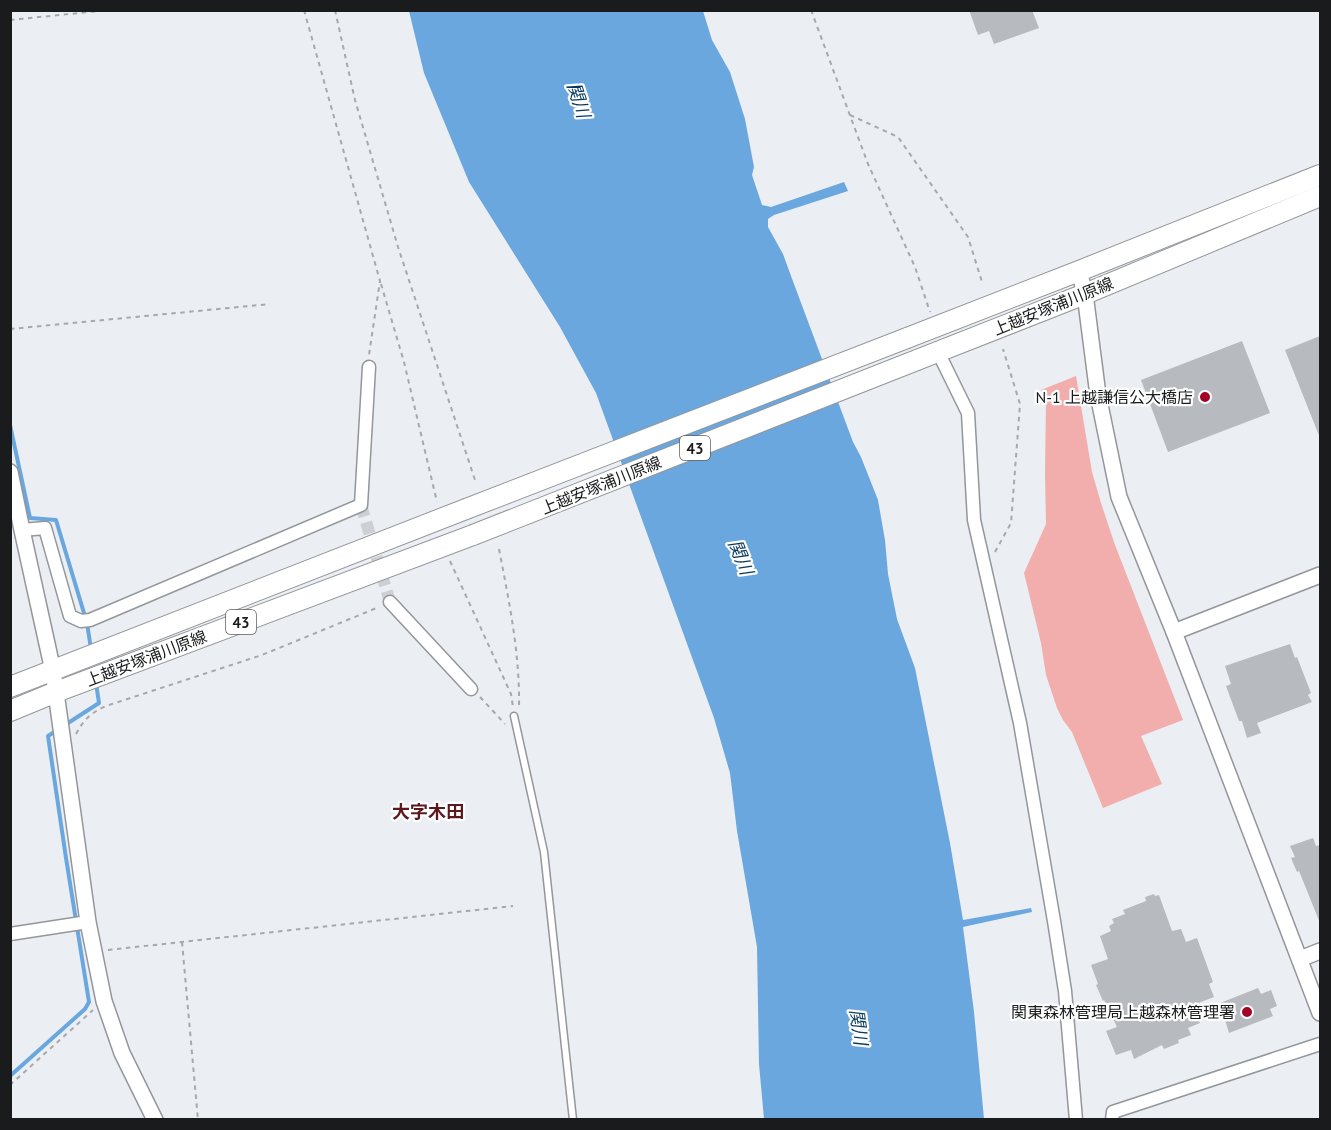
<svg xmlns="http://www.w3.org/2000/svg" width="1331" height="1130" font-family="'PT Sans','Noto Sans JP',sans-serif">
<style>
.green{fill:#f1aeac}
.water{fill:#6aa7df}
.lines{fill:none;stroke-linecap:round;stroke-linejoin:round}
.stream{stroke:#6aa7df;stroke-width:4}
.building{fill:#b7bbbf}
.minor-tunnel{stroke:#cccfd3;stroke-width:12;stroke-dasharray:12 6;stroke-linecap:butt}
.service-casing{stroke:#93979b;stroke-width:9}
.minor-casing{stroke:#93979b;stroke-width:15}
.tertiary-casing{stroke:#93979b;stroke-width:18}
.primary-casing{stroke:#93979b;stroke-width:22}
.path{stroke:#a6a9ac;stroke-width:2;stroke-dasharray:4.5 4.5;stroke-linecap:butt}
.service{stroke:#fff;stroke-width:6}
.minor{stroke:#fff;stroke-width:12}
.tertiary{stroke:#fff;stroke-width:15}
.primary{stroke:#fff;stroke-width:20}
.primary-bridge-casing{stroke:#93979b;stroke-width:22;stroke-linecap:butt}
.primary-bridge{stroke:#fff;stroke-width:20}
.poi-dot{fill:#a20425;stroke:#fff;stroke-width:2}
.labels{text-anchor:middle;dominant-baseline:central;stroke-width:4.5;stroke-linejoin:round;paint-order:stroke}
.shield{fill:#fff;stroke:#5e5f60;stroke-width:1.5}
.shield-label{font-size:15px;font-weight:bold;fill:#191b1c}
.street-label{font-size:16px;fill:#191b1c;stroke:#fff}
.poi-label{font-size:16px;fill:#191b1c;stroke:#fff;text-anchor:end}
.water-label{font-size:18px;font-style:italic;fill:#08385c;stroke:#fff}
.neighbourhood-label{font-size:18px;font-weight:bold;fill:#5d181d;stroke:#fff}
</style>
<rect width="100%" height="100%" fill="#ebeff3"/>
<path class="green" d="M1076,376L1092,472L1101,503L1115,545L1183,720L1141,736L1162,784L1103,808L1072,732L1063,720L1057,708L1046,675L1041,643L1024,573L1046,524L1045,474L1046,401L1041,390Z"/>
<path class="water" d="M409,11H703L712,40L730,72L745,119L754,167L752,175L762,205L771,207L844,182L848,191L774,215L768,219V227L783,254L791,276L853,442L861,457L878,500L885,540L888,574L897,619L915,668L950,843L963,920L1031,908L1032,912L963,927L974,1012L984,1119H764L759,1064L757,947L737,831L730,773L714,718L596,393L560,327L469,182L424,73Z"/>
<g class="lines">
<g class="stream">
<path d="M10,425L30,518L56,520L87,623L91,649"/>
<path d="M65,725L99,703L96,683"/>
<path d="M10,1076L85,1009L89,1002L66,858L48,736L56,731"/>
</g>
</g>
<g class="building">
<path d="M969,10H1032L1039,28L994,44L989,31L978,35Z"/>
<path d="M1320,336V438L1285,350Z"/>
<path d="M1242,341L1270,413L1168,452L1141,380Z"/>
<path d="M1290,644L1295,658L1297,657L1311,693L1308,695L1312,702L1257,723L1261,733L1247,738L1242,721H1239L1226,686L1231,684L1225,666Z"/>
<path d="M1313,838L1316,846L1320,845V923L1299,871L1297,872L1291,858L1295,857L1290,846Z"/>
<path d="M1154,894L1155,896L1159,895L1172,931L1181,929L1186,942L1197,938L1213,982L1209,984L1214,997L1193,1005L1200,1023L1188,1028L1191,1035L1178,1040L1179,1043L1164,1049L1162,1045L1134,1059L1131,1050L1116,1055L1106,1031L1117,1027L1104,1000L1103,1001L1096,985L1098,984L1091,965L1108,959L1100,936L1111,931L1109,926L1114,923L1112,919L1125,914L1123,910L1146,901L1145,897Z"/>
<path d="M1258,988L1261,994L1271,990L1277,1006L1270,1009L1273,1016L1229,1033L1220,1003Z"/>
</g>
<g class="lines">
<path class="minor-tunnel" d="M361,505L390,602"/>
<g class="service-casing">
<path id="service" d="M514,716L544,852L573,1120"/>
</g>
<g class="minor-casing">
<g id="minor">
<path d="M938,352L968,413L974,520L1020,723L1054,921L1065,991L1076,1120"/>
<path d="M22,530L45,528L70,616L81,621L90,620L361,505L369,367"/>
<path d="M390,602L471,689"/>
<path d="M10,934L88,922"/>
<path d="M1112,1120L1113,1112L1320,1044"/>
</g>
</g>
<g class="tertiary-casing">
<g id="tertiary">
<path d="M1079,271L1085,294L1098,395L1119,497L1174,632L1320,1013"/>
<path d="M10,472L22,530L53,671L88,922L104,1001L122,1053L155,1120"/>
<path d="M1174,632L1320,575"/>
<path d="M1300,959L1320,951"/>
</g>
</g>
<g class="primary-casing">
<g id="primary">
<path d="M907,338L1079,271L1320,175"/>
<path d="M917,360L1085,294L1320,196"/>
<path d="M10,687L466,509"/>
<path d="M10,711L56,692L473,535"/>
</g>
</g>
<g class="path">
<path d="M304,10L380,281L369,355"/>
<path d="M335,10L355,100L398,247L476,483"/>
<path d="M811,10L868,164L915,267L930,312"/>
<path d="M10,20L109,10"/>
<path d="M850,115L898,137L968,237L982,282"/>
<path d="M381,284L404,362L437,502"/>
<path d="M10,329L270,304"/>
<path d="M499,549C509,601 520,654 519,707"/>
<path d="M995,552L1011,523L1020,404L1003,349"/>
<path d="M450,561L511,694L513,707"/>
<path d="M480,697L505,724"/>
<path d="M76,734C83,720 92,712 106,706L262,655L379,607"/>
<path d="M182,942L198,1120"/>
<path d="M108,950L513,906"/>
<path d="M10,1085L93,1010"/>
</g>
<use href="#service" class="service"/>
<use href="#minor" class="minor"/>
<use href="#tertiary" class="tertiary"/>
<use href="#primary" class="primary"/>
<g class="primary-bridge-casing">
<g id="primary-bridge">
<path d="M466,509L907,338"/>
<path d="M473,535L917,360"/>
</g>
</g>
<use href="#primary-bridge" class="primary-bridge"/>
</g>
<g class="poi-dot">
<circle cx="1205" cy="397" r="6"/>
<circle cx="1247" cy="1012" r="6"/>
</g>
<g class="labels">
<g class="shield">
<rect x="680" y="436" width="30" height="24" rx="4.5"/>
<rect x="226" y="610" width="30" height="24" rx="4.5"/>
</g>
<g class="shield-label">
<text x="695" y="448">43</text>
<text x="241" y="622">43</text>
</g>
<g class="street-label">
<text transform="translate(1053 306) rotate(-22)">上越安塚浦川原線</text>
<text transform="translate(601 485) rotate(-22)">上越安塚浦川原線</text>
<text transform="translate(146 658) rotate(-21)">上越安塚浦川原線</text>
</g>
<g class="poi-label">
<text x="1193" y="397">N-1 上越謙信公大橋店</text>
<text x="1235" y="1012">関東森林管理局上越森林管理署</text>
</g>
<g class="water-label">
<text transform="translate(579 100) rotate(72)">関川</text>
<text transform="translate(741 557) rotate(68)">関川</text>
<text transform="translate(859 1027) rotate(82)">関川</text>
</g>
<g class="neighbourhood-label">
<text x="428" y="811">大字木田</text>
</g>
</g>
<rect width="1331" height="1130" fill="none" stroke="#191b1c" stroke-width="24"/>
</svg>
